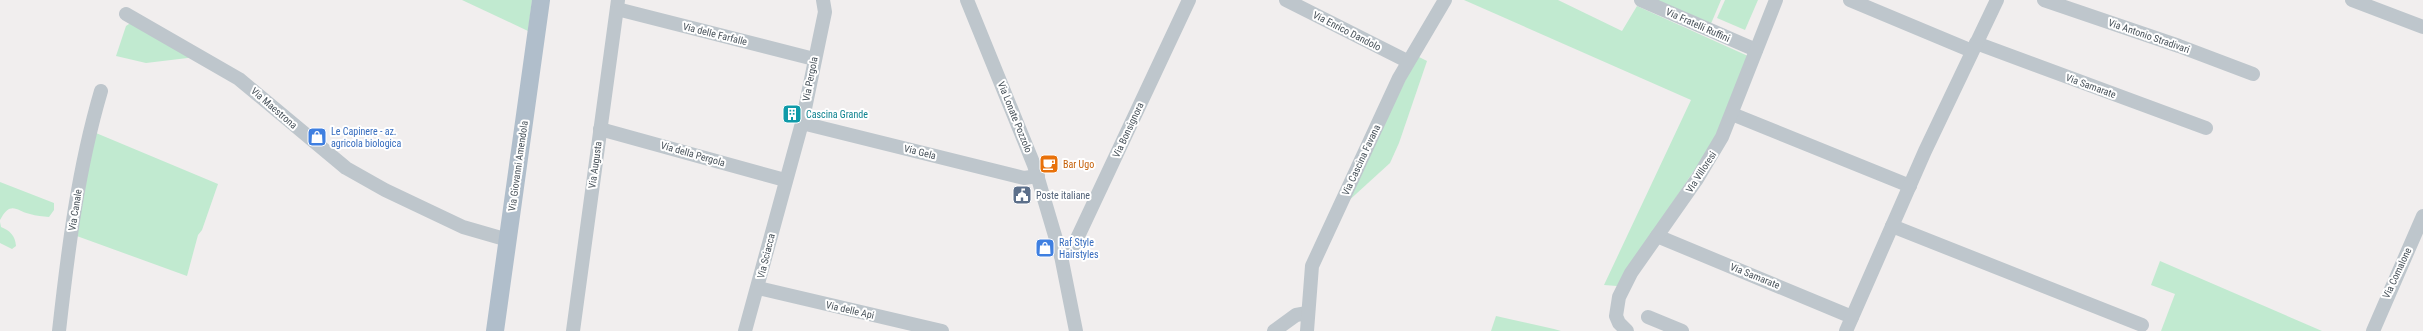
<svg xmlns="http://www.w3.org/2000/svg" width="2423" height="331" font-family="'Roboto Condensed',sans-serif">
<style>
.green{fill:#c1ead0}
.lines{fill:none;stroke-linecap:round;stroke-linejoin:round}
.minor{stroke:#bec6cc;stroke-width:14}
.major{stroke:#b0becb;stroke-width:18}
.labels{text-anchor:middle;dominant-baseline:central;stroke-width:4;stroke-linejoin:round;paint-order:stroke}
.street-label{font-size:10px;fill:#48525a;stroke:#fff}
.culture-label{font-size:10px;fill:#0d838f;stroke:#fff;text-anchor:start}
.shop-label{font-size:10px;fill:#366cbe;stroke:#fff;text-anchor:start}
.food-label{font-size:10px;fill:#c56008;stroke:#fff;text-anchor:start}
.service-label{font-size:10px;fill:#4e5e75;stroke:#fff;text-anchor:start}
</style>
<rect width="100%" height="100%" fill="#f1eeee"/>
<g class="green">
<path d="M462,0H532L528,31Z"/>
<path d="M1464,0H1558L1622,31L1637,6L1748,56L1715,139L1617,286L1604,285L1691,100Z"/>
<path d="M1648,0H1721L1710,26Z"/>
<path d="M1725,0H1758L1745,30L1717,18Z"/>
<path d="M129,24H133L196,57L146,63L116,56L126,26Z"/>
<path d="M1417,56L1427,61L1399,143L1390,163L1345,204Z"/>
<path d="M96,133L218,184L202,230L198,235L187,276L74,235Z"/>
<path d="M0,182L54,203V210L49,217C43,216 36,216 30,214C16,211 11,200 0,220Z"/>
<path d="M0,222L1,227C10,231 15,235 16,246L12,249L0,243Z"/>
<path d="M2160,261L2322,331H2161L2175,294L2151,285Z"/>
<path d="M1496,316L1554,329L1561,331H1491Z"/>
</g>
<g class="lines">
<g class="minor">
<path d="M967,0L1034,165L1061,256L1076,331"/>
<path d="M1286,0L1407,61"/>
<path d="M1641,0L1756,50"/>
<path d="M1850,0L1972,51"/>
<path d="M2044,0L2179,46L2253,74"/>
<path d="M2352,0L2423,27"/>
<path d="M617,9L814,59"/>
<path d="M126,14L239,79L346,168L385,190L463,227L508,240"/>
<path d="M1976,43L2206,128"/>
<path d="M1732,114L1910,186"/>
<path d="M802,123L1024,178L1038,176"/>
<path d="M600,129L785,180"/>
<path d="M1892,226L2142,325"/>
<path d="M1657,236L1852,317"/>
<path d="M1061,256L1074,245L1189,0"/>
<path d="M758,288L942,331"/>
<path d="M1648,317L1682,331"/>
<path d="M59,331C68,250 78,169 101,91"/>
<path d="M573,331L618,0"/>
<path d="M745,331L802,123L825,12L823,0"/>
<path d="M1274,331L1296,315L1307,313"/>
<path d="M1307,331L1312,266L1399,78L1445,0"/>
<path d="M1627,331L1619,323L1616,316L1619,297L1631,273L1697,179L1722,137L1776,0"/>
<path d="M1846,331L1925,151L1997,0"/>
<path d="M2373,331L2423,216"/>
</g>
<path class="major" d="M495,331L541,0"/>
</g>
<defs>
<g id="building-square" transform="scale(1)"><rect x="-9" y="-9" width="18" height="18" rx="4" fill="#0f9aa8" stroke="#fff"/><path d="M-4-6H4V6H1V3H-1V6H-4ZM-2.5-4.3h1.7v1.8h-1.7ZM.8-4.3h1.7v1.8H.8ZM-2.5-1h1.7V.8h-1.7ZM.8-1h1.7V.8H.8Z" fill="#fff"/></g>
<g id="shop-square" transform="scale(1)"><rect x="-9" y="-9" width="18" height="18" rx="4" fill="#3f7fe0" stroke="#fff"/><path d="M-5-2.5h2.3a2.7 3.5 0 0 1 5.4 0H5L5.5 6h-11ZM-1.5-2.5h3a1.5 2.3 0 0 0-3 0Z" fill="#fff"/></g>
<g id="cafe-square" transform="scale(1)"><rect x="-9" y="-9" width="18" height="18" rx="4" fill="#e8710a" stroke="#fff"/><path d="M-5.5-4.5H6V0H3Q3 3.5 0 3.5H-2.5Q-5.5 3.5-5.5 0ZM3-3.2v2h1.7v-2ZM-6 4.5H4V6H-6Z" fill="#fff"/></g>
<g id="civic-square" transform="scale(1)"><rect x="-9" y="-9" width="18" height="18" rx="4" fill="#5c6f8a" stroke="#fff"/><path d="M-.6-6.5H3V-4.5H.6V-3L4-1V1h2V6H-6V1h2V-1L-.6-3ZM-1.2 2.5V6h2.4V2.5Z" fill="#fff"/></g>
</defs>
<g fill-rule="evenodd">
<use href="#building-square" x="792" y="114"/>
<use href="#shop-square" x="317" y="137"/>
<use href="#cafe-square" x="1049" y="164"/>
<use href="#civic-square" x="1022" y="195"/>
<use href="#shop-square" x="1045" y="248"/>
</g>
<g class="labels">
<g class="street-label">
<text transform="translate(1698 25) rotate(24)">Via Fratelli Ruffini</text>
<text transform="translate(1347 31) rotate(27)">Via Enrico Dandolo</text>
<text transform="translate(715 34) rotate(14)">Via delle Farfalle</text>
<text transform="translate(2149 36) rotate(19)">Via Antonio Stradivari</text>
<text transform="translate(810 79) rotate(-79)">Via Pergola</text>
<text transform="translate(2091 86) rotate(20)">Via Samarate</text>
<text transform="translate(274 108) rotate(41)">Via Maestrona</text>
<text transform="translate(1015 117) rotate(68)">Via Lonate Pozzolo</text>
<text transform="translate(1128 130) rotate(-65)">Via Bonsignora</text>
<text transform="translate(920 152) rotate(14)">Via Gela</text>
<text transform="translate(693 154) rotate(16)">Via della Pergola</text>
<text transform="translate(1361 160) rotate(-65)">Via Cascina Favana</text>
<text transform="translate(595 165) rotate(-82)">Via Augusta</text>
<text transform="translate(518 166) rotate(-82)">Via Giovanni Amendola</text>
<text transform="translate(1701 172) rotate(-57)">Via Villoresi</text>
<text transform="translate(75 210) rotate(-81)">Via Canale</text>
<text transform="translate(766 256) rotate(-76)">Via Sciacca</text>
<text transform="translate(2397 273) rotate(-65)">Via Comalone</text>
<text transform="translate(1755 276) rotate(22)">Via Samarate</text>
<text transform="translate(850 310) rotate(13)">Via delle Api</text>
</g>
<g class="culture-label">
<text x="806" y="114">Cascina Grande</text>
</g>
<g class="shop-label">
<text x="331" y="131">Le Capinere - az.<tspan x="331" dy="12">agricola biologica</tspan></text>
<text x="1059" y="242">Raf Style<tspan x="1059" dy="12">Hairstyles</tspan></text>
</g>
<g class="food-label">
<text x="1063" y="164">Bar Ugo</text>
</g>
<g class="service-label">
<text x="1036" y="195">Poste italiane</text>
</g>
</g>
</svg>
